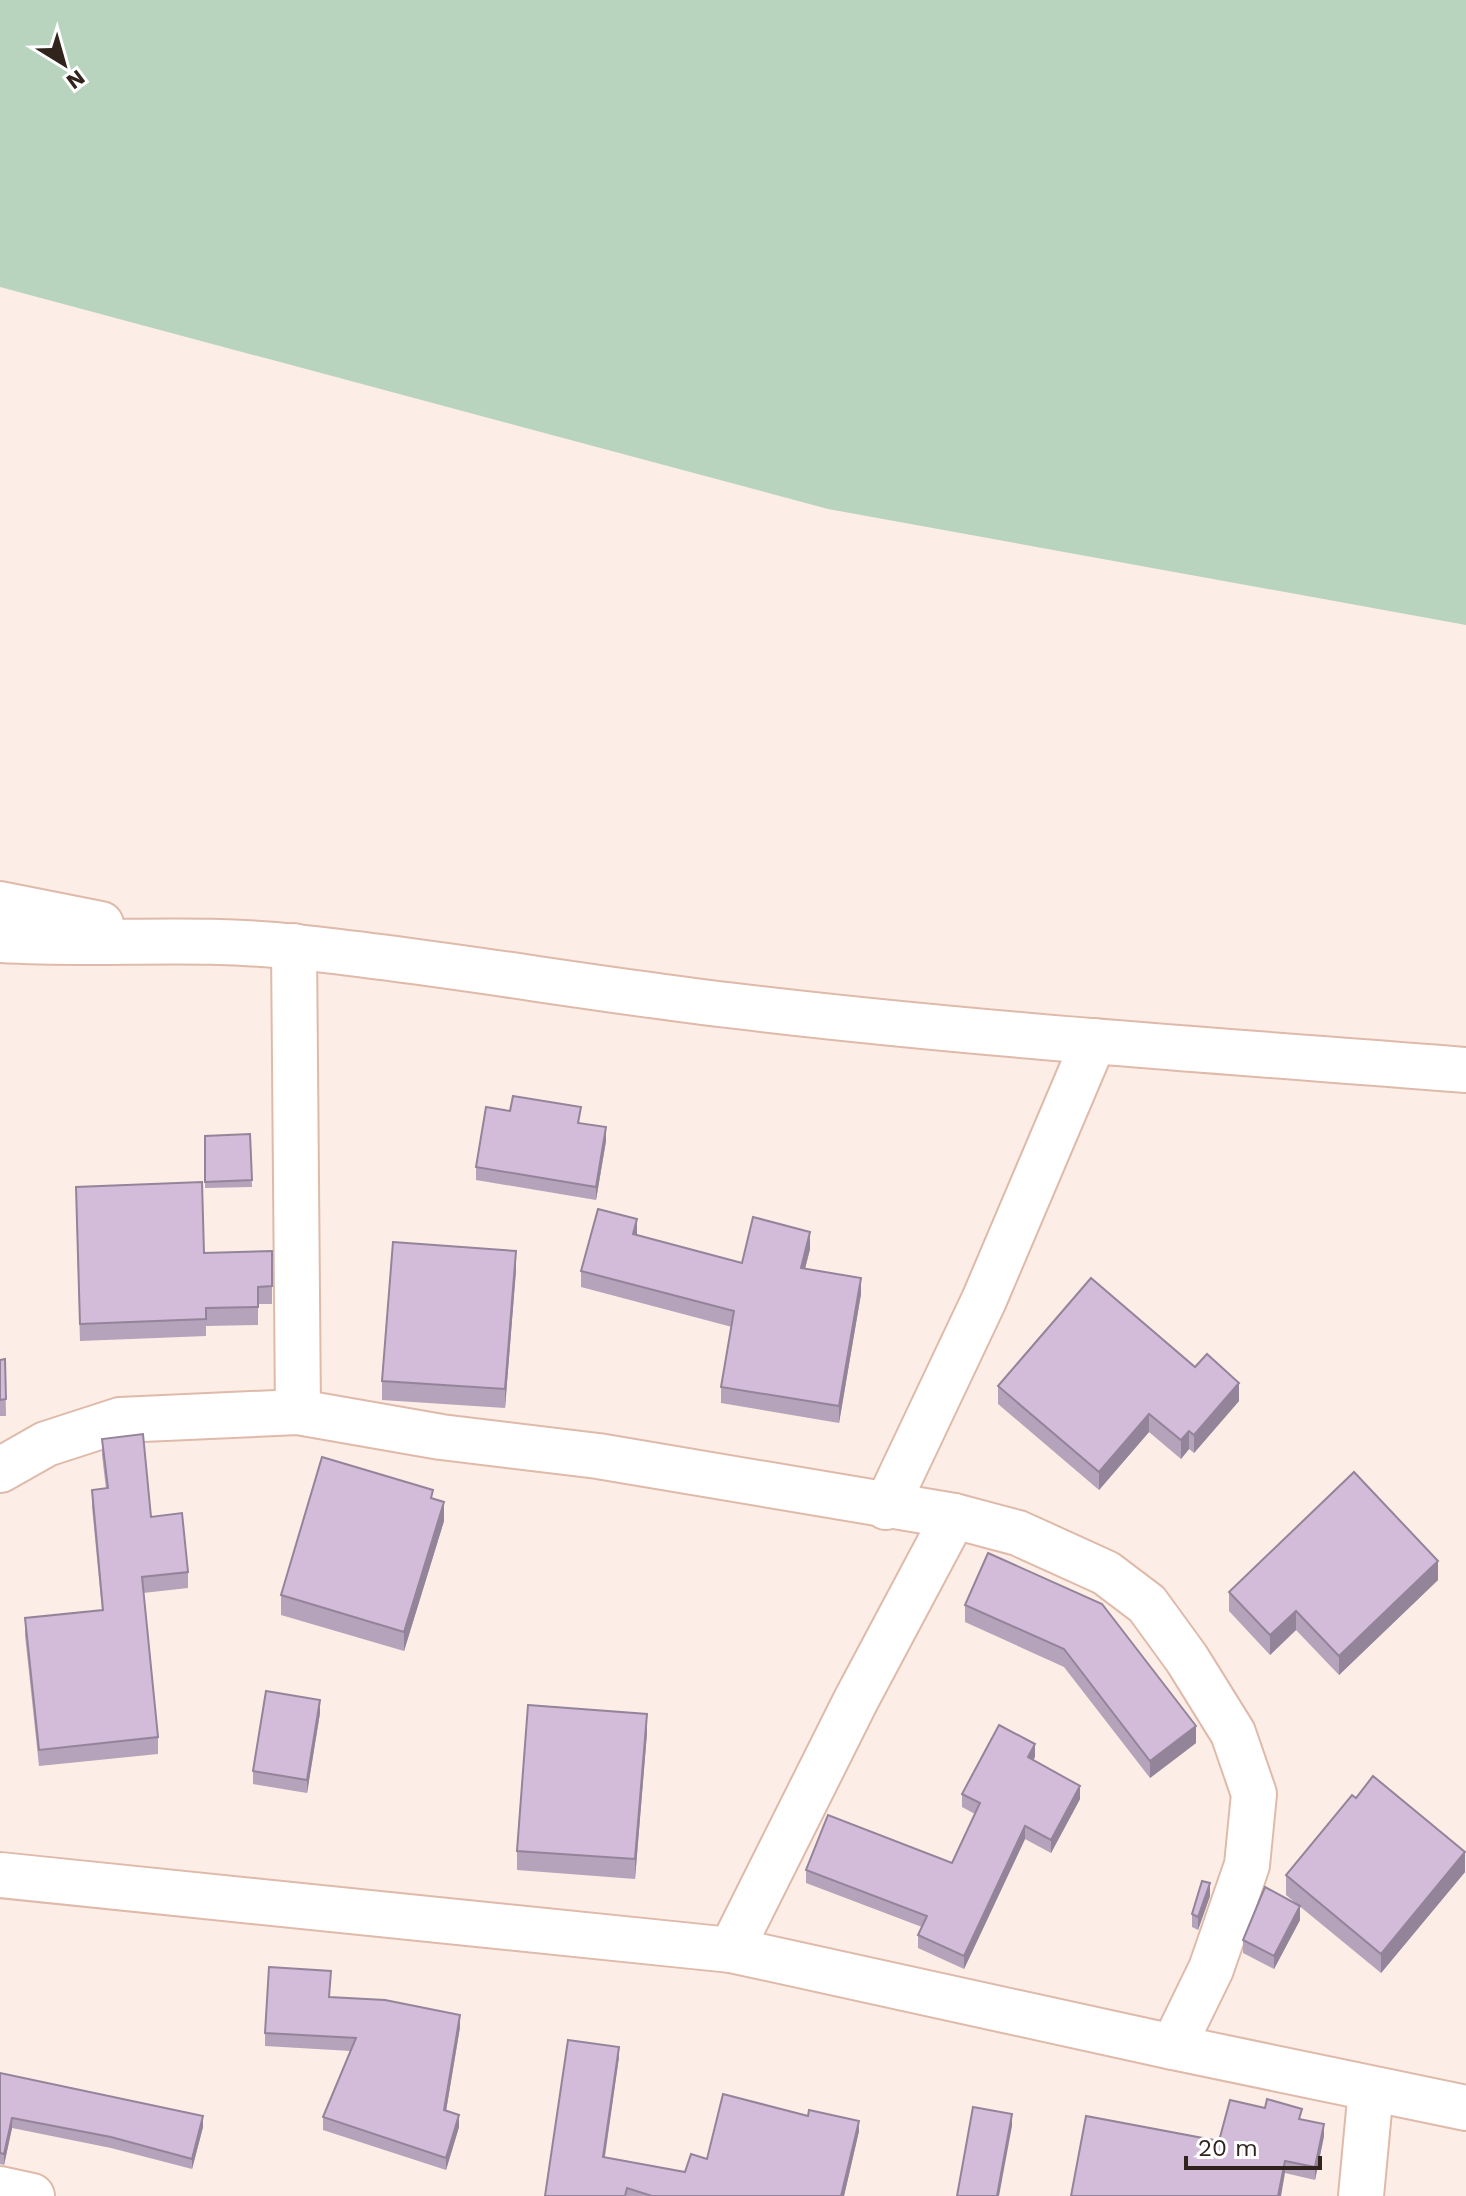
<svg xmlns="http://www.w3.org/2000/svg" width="1466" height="2196" font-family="'Work Sans',sans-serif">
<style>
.green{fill:#b8d4bf}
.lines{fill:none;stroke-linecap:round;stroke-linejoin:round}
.street-casing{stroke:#dfbaaa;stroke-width:48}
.secondary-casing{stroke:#dfbaaa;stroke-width:48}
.street{stroke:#fff;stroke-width:44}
.secondary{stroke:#fff;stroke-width:44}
.wall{fill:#b5a2bb}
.shaded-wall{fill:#948499}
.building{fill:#d3bcda;stroke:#948499;stroke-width:2}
</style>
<rect width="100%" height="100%" fill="#fcede6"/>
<path class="green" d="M0,0H1466V625L828,509L0,287Z"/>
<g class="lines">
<g class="street-casing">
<g id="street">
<path d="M294,946L298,1412"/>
<path d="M0,1470L46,1444L120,1420L298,1412L441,1437L598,1456L954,1516L1018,1533L1106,1573L1147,1604L1187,1659L1233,1733L1254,1794L1247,1865L1211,1969L1173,2047L1466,2108"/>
<path d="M886,1507L984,1300L1094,1041"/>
<path d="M0,1875L731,1950L856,1700L954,1516"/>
<path d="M731,1950L1173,2047"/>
<path d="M0,2189L32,2196"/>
<path d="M1361,2196L1371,2089"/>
</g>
</g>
<g class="secondary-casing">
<g id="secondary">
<path d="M0,904L101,924"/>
<path d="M0,940C99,946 197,936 296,947C443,962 589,989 736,1006C978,1035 1223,1051 1466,1070"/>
</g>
</g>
<use href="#street" class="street"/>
<use href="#secondary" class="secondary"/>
</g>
<g class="wall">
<path d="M580,1124L606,1141L596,1200L476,1180V1167Z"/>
<path d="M250,1134L252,1187L205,1188V1136Z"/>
<path d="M76,1204L204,1253L272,1251V1304H258V1325L206,1326V1336L80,1341Z"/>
<path d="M637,1235L742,1263L810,1249L805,1269L861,1294L839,1423L721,1403V1387L732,1327L581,1287V1271Z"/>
<path d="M516,1270L505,1408L382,1400V1381Z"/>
<path d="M5,1359L6,1416H0V1360Z"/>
<path d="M1195,1367L1239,1401L1194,1453L1189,1449L1181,1459L1149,1432L1099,1490L998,1404V1386Z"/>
<path d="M102,1439L188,1572V1588L143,1593L158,1737V1754L39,1766L25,1635V1618L102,1610L92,1507V1490L106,1489L102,1455Z"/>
<path d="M433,1499L444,1521L404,1651L281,1615V1595Z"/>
<path d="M988,1553L1196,1743L1150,1778L1064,1667L965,1622V1605Z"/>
<path d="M1438,1580L1339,1675L1296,1630L1270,1655L1229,1611V1592Z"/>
<path d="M320,1713L307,1793L253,1784V1771Z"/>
<path d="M647,1733L635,1879L517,1870V1851Z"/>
<path d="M1035,1757L1033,1760L1080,1799L1051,1853L1025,1839L964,1969L918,1948V1935L922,1927L806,1883V1870L952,1863L975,1814L962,1807V1794Z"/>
<path d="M1465,1872L1381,1973L1286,1895V1875Z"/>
<path d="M1210,1896L1198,1930L1192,1927V1914Z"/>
<path d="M1300,1920L1274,1969L1243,1953V1940Z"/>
<path d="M460,2027L446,2111L459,2127L446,2170L323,2130V2117L351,2051L265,2046V2033Z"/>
<path d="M619,2057L605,2157L685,2172L707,2159L859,2131L844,2196H545Z"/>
<path d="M0,2073L203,2127L192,2169L111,2148L12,2128L4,2165L0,2164Z"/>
<path d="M1302,2119L1324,2136L1315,2180L1285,2173L1219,2141Z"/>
</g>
<g class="shaded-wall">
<path d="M606,1127V1141L596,1200V1187Z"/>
<path d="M637,1219V1236L633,1234Z"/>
<path d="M810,1232V1249L801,1284V1268Z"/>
<path d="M516,1251V1270L505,1408V1389Z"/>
<path d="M861,1278V1294L839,1423V1406Z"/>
<path d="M1239,1383V1401L1194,1453V1435Z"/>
<path d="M1149,1414V1432L1099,1490V1472Z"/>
<path d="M1189,1431V1449L1181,1459V1440Z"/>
<path d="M444,1502V1521L404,1651V1632Z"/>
<path d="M1438,1561V1580L1339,1675V1656Z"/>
<path d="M1296,1611V1630L1270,1655V1635Z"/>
<path d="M320,1700V1713L307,1793V1780Z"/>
<path d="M647,1714V1733L635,1879V1859Z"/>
<path d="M1196,1726V1743L1150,1778V1761Z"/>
<path d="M1035,1744V1757L1028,1770V1757Z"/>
<path d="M1080,1786V1799L1051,1853V1840Z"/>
<path d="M1025,1826V1839L964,1969V1956Z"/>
<path d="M1465,1852V1872L1381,1973V1954Z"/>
<path d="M1210,1883V1896L1198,1930V1917Z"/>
<path d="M1300,1906V1920L1274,1969V1956Z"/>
<path d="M460,2015V2027L444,2123V2110Z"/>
<path d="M619,2047V2057L603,2167V2157Z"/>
<path d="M1012,2114V2126L999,2196H997Z"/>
<path d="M459,2115V2127L446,2170V2158Z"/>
<path d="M203,2116V2127L192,2169V2159Z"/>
<path d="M12,2118V2128L4,2165V2154Z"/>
<path d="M859,2121V2131L844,2196H841Z"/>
<path d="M1324,2124V2136L1315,2180V2167Z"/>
<path d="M1285,2161V2173L1281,2196H1278Z"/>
</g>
<g class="building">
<path d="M513,1096L581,1107L578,1123L606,1127L596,1187L476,1167L486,1107L510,1111Z"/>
<path d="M250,1134L252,1180L205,1182V1136Z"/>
<path d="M202,1182L204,1253L272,1251V1286L258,1287V1307L206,1308V1319L80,1324L76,1187Z"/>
<path d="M598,1209L637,1219L633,1234L742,1263L753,1217L810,1232L801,1268L861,1278L839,1406L721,1387L734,1311L581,1271Z"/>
<path d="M393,1242L516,1251L505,1389L382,1381Z"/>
<path d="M1091,1278L1195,1367L1207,1354L1239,1383L1194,1435L1189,1431L1181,1440L1149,1414L1099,1472L998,1386Z"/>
<path d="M5,1359L6,1399L0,1400V1360Z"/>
<path d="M143,1434L151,1517L182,1513L188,1572L142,1577L158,1737L39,1750L25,1618L103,1610L92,1490L108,1488L102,1439Z"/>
<path d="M322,1457L433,1490L431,1498L444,1502L404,1632L281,1595Z"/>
<path d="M1354,1472L1438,1561L1339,1656L1296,1611L1270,1635L1229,1592Z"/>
<path d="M988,1553L1102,1604L1196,1726L1150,1761L1064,1649L965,1605Z"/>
<path d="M266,1691L320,1700L307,1780L253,1771Z"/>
<path d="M528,1705L647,1714L635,1859L517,1851Z"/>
<path d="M999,1725L1035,1744L1028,1757L1080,1786L1051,1840L1025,1826L964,1956L918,1935L927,1916L806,1870L828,1815L952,1863L980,1803L962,1794Z"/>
<path d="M1373,1776L1465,1852L1381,1954L1286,1875L1352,1795L1356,1798Z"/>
<path d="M1202,1881L1210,1883L1198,1917L1192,1914Z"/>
<path d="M1265,1887L1300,1906L1274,1956L1243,1940Z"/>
<path d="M269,1967L331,1971L329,1997L385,2000L460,2015L444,2110L459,2115L446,2158L323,2117L356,2038L265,2033Z"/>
<path d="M568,2040L619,2047L603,2157L685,2172L691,2154L707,2159L723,2094L808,2116L809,2110L859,2121L841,2196H652L627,2188L625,2196H545Z"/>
<path d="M0,2073L203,2116L192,2159L111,2137L12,2118L4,2154L0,2153Z"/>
<path d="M1267,2099L1302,2109L1299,2119L1324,2124L1315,2167L1285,2161L1278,2196H1071L1086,2116L1219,2141L1230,2100L1265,2108Z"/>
<path d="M973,2107L1012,2114L997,2196H957Z"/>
</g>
<g transform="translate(64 64) rotate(143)" stroke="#ffffff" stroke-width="6" paint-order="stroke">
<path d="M0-6L14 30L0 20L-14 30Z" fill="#31241d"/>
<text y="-12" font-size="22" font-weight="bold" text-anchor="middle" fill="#31241d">N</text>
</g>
<path d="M1186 2156v12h134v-12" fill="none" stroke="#31241d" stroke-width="4"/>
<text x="1198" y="2156" font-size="24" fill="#31241d" stroke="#ffffff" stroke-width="6" paint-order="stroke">20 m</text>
</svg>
